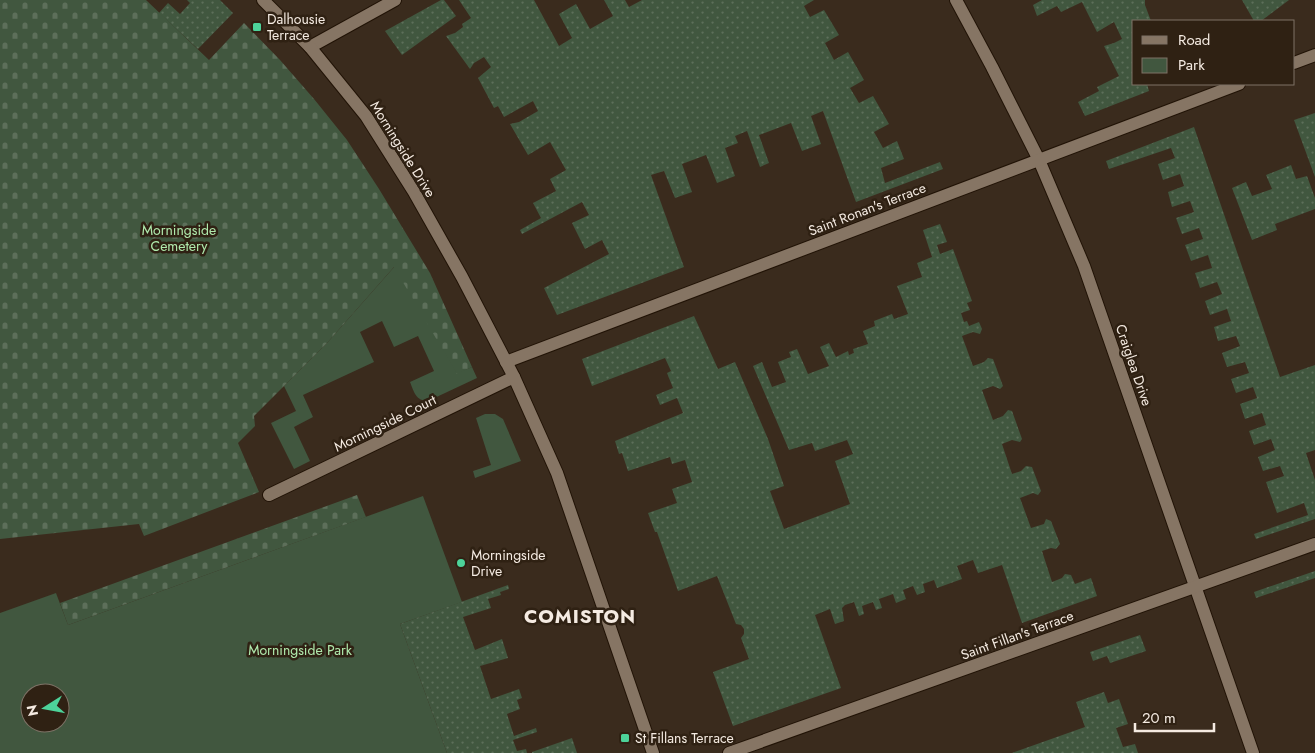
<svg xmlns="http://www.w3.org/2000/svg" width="1315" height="753" font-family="Jost,sans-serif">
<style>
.green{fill:#41573f;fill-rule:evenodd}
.cemetery{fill:url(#cemetery-stones)}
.garden{fill:url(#garden-dots)}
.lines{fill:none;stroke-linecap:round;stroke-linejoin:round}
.minor-casing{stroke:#211306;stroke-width:14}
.tertiary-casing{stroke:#211306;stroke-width:14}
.minor{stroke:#867564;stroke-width:12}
.tertiary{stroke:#867564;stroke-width:12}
.poi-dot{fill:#4dd39a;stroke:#2f2113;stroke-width:2}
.labels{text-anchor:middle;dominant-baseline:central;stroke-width:5;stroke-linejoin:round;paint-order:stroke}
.poi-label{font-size:14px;fill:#f5ebe2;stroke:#2f2113;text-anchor:start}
.street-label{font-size:14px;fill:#f5ebe2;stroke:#2f2113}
.park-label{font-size:14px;fill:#b0eaad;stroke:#2f2113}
.district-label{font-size:19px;font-weight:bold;letter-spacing:1px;fill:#f5ebe2;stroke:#2f2113}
</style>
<defs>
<pattern id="cemetery-stones" width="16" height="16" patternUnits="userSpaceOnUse" patternTransform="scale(1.25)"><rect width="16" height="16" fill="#41573f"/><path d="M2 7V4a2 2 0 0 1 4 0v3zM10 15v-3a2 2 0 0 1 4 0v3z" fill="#5d6f5a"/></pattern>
<pattern id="garden-dots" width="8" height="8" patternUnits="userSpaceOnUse" patternTransform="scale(1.25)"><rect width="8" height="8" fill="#41573f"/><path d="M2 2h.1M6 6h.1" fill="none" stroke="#5d6f5a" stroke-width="1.8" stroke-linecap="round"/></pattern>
</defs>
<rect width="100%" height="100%" fill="#3a2b1d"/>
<g class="green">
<path d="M395,266L457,373L472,367L477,378L428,401C416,401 414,392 410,382L434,371L418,336L394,347L382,321L360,332L374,362L303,395L313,417L294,427L310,461L294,469L271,423L296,411L284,386L327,343Z"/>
<path d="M485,414H495L503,419L521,461L475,478L473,471L491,465L476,418Z"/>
<path d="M423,496L462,602L400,624L447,753H0V613L56,593L68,625ZM30,693H60V723H30Z"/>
</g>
<g class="cemetery">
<path d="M0,0H146L209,60L244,23L280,60L314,99L347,140L379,189L430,273L472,367L457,374L394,267L327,343L254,416L255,426L238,443L259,492L144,536L139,524L0,539Z"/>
<path d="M357,495L366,517L68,625L60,603Z"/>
</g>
<g class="garden">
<path d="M187,0H220L233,13L198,49L159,13L168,3L180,14L190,3Z"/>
<path d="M441,0H444L456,16L402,55L385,31Z"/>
<path d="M459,0H534L559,46L572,38L559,14L576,4L590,29L613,16L604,0H625L629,7L642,0H814L804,6L810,17L824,10L839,35L825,43L834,60L848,52L864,80L850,88L859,103L873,96L889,124L874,132L883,148L897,141L904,159L881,168L885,183L940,162L943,169L856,202L823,111L811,116L821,144L802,151L791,123L759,135L769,163L760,167L747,131L735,136L738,143L725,148L735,176L717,183L706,155L682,164L692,192L675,198L664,171L651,175L684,267L557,315L544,288L609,254L602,240L585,249L572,223L589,215L582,202L522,234L520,230L541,218L533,203L556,191L550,179L566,170L550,142L528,155L510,124L519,122L538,111L533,101L504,117L498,106L494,108L478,78L491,67L484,57L474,63L470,69L446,36L455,33L463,27L462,24L471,18Z"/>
<path d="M1042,0H1145V5L1151,21H1134V84H1147L1149,91L1085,116L1078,102L1099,91L1097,87L1119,76L1104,46L1114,43L1122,39L1114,22L1097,32L1082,2L1061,12L1057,6L1037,16L1033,5Z"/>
<path d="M1242,0H1289L1261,21H1254Z"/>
<path d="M1315,113V177L1294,120Z"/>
<path d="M1194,127L1280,377L1315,365V450L1306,453L1315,480V519L1256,539L1254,534L1308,515L1304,503L1277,513L1266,482L1284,476L1280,466L1263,471L1258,457L1275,450L1271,439L1254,445L1249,431L1266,425L1262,413L1245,419L1240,404L1257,398L1253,387L1236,393L1231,379L1249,373L1245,362L1227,367L1222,353L1240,346L1236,336L1218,341L1214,327L1231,321L1227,309L1210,315L1205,301L1222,294L1217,282L1200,288L1195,273L1212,268L1208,255L1191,261L1185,245L1203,239L1199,228L1182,234L1176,218L1194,212L1190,201L1172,207L1168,192L1184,186L1180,174L1163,180L1158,164L1175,158L1171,148L1109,169L1106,161Z"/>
<path d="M1291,165L1296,179L1307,176L1315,198V209L1275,224L1277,230L1252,240L1232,188L1246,182L1252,196L1272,189L1266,175Z"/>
<path d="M940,224L947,242L937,245L940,254L953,249L972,301L967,303L970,310L961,313L964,322L967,321L969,326L979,322L982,329L980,334L973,332L962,336L973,366L984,362L988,358L993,359L1003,386L1000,389L993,386L982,390L993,420L1003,416L1008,410L1012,411L1022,439L1020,442L1012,440L1002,444L1012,474L1021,471L1026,466L1032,467L1041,491L1038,495L1033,493L1020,498L1031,528L1044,524L1046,519L1051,521L1060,544L1056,549L1051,548L1042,551L1052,582L1062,578L1065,574L1071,575L1075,584L1091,578L1097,596L1022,623L1002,565L978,573L973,560L957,566L962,579L937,588L934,580L923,584L925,592L917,595L913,586L903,590L906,599L896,603L893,594L879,599L882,608L876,610L873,602L862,606L864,614L859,616L854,602L845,605L842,608L844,621L835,624L830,609L815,615L841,688L733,726L713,672L749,659L741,638L744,634V629L741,625L736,624L717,576L678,591L657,532H655L648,513L677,503L672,489L692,482L685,460L672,464L670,457L628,471L622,453L619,454L615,441L683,413L677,398L660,405L656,395L673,388L667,373L671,371L665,358L592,386L582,359L694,316L718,369L735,362L768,439L784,486L770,491L784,529L850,504L835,461L853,454L847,440L815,451L812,443L789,450L753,366L762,362L772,387L786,382L778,362L791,357L789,352L797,349L808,374L829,366L820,347L829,343L836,357L848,351L849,355L854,353L853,349L868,344L863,331L875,326L874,321L892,314L894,319L908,314L897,286L922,277L917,263L932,257L923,230Z"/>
<path d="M1315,571V578L1256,598L1254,592Z"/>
<path d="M508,585L509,589L500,592L501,595L488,599L491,608L463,617L475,650L502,639L508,658L480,666L491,699L519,689L522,698L517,700L520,709L507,714L514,736L536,728L537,732L513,740L517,751L526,749L527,753H447L400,624Z"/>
<path d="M1140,635L1146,651L1110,663L1107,656L1093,661L1090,652Z"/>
<path d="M1104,692L1108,703L1119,699L1128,724L1116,728L1123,747L1135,744L1138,753H1012L1085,727L1076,702Z"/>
<path d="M572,738L577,753H532V752Z"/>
</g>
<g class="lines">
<g class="minor-casing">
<g id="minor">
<path d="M956,0L992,67L1039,160L1084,266L1253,753"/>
<path d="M310,47L395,0"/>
<path d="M1294,63L1315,55"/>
<path d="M506,362L1239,84"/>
<path d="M269,495L514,377"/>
<path d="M729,753L1315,544"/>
</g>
</g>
<g class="tertiary-casing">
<path id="tertiary" d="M263,0L310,47L366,116L414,192L462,277L514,377L557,473L653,753"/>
</g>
<use href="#minor" class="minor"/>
<use href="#tertiary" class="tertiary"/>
</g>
<g class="poi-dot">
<rect x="252" y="22" width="10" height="10" rx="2.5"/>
<circle cx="461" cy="563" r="5"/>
<rect x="620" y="733" width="10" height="10" rx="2.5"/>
</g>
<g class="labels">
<g class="poi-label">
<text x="267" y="19">Dalhousie<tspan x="267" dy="16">Terrace</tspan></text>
<text x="471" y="555">Morningside<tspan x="471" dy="16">Drive</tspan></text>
<text x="635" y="738">St Fillans Terrace</text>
</g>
<g class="street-label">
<text transform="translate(403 149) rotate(58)">Morningside Drive</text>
<text transform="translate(867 209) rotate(-21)">Saint Ronan's Terrace</text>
<text transform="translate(1134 365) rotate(71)">Craiglea Drive</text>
<text transform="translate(385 423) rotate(-26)">Morningside Court</text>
<text transform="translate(1017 635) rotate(-20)">Saint Fillan's Terrace</text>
</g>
<g class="park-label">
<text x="179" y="230">Morningside<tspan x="179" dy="16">Cemetery</tspan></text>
<text x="300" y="650">Morningside Park</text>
</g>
<g class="district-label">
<text x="580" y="616">COMISTON</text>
</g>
</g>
<rect x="1132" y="20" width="162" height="65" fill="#2f2113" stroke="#7e7266"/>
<rect x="1142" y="36" width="25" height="8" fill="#867564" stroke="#7e7266"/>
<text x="1178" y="45" font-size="15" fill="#f5ebe2">Road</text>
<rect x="1142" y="58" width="25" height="15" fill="#41573f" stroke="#7e7266"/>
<text x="1178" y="70" font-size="15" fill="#f5ebe2">Park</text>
<g transform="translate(45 708) rotate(259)"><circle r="24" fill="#2f2113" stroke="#7e7266"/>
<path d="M0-4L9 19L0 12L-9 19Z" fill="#4dd39a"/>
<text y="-8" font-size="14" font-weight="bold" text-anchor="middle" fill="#f5ebe2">N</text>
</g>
<path d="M1135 723v8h79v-8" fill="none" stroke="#f5ebe2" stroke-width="2.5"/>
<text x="1142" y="723" font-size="15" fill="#f5ebe2" stroke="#2f2113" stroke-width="4" paint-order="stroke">20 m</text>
</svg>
